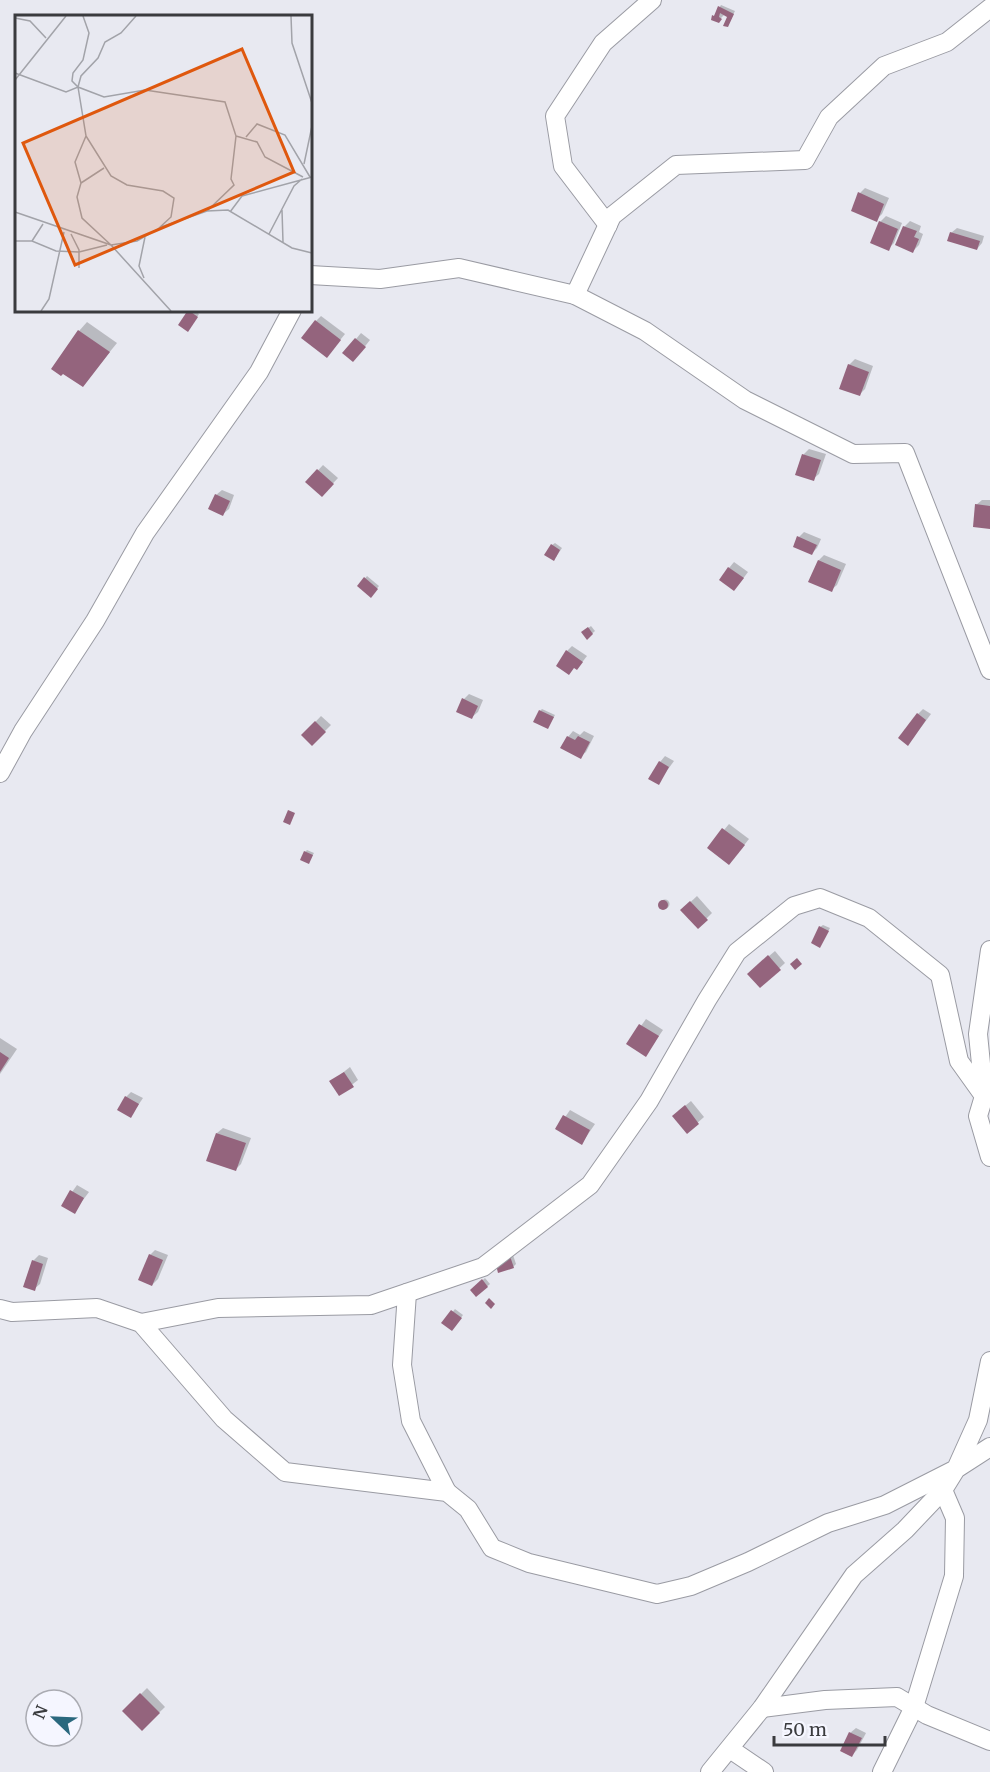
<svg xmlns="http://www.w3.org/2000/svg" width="990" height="1772" font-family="Merriweather,serif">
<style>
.shadow{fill:#0003}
.building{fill:#94647d}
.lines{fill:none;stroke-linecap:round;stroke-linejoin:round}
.minor-casing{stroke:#9a9ba3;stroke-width:20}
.minor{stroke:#fff;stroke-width:18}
.inset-road{fill:none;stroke:#a2a3a9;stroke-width:1.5}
.view{fill:#df580e;fill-opacity:0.15;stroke:#df580e;stroke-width:3}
.inset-edge{fill:none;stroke:#3a3b3e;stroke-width:3}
</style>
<rect width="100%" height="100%" fill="#e8e9f1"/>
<g class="shadow">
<path d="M721,5L735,11L728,25L729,16L725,14L718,21L714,16Z"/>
<path d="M865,188L889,198L882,214L876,220L860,193Z"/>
<path d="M886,216L902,223L894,243L888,249L880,222Z"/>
<path d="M910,221L921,226L919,232L923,234L919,245L913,251L904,227Z"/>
<path d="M957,228L984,236L982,243L977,249L951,233Z"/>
<path d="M194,310L199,314L190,328L189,311Z"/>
<path d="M321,316L345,334L332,350L316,321Z"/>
<path d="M87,322L117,343L83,385L79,331Z"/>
<path d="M361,333L370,340L358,355L356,339Z"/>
<path d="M855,359L873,366L865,389L860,394L849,365Z"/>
<path d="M809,449L826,454L819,474L813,479L797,474L804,454Z"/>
<path d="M323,465L338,478L322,495L307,482Z"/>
<path d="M222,490L234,495L229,509L223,514L216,495Z"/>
<path d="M982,500H990V528L976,505Z"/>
<path d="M804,532L821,539L817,548L812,553L799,537Z"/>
<path d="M555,543L562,548L556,557L552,545Z"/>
<path d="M824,555L846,564L837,585L831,590L810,581L819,560Z"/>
<path d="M734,562L748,572L739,584L729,568Z"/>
<path d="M367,576L379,586L371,596L359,586Z"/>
<path d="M591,626L595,631L587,638L583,632Z"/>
<path d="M572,646L587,656L577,669L567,651Z"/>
<path d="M469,694L483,700L478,712L472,717L464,699Z"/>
<path d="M542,709L555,715L548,727L540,711Z"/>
<path d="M923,709L931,714L913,738L918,714Z"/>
<path d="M321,716L331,725L312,744L303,735Z"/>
<path d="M573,731L580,735L584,731L594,736L586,752L580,757L568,737Z"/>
<path d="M665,756L674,761L658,783L660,762Z"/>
<path d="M729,824L749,839L729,864L709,848Z"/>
<path d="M307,850L314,853L309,862L305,852Z"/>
<path d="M697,896L712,913L698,927L682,910Z"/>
<circle cx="665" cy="904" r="4.5"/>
<path d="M823,925L830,928L820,946V927Z"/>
<path d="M775,951L785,963L760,986L755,968Z"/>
<path d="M646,1019L663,1030L646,1055L628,1044Z"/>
<path d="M0,1038L17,1049L0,1074Z"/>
<path d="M350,1067L358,1080L340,1094L331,1082Z"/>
<path d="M131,1092L143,1098L131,1116L126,1097Z"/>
<path d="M691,1101L704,1117L687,1132L680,1110Z"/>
<path d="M570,1110L595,1124L582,1143L557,1129Z"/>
<path d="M223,1128L251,1138L241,1164L236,1169L217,1133Z"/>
<path d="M77,1185L89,1192L74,1212L63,1205Z"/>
<path d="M155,1250L168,1255L158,1279L152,1285L150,1255Z"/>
<path d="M39,1255L48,1258L40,1284L34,1289L33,1261Z"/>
<path d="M513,1255L516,1264L513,1267L499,1259Z"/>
<path d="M485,1278L490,1284L477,1295L472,1290Z"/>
<path d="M455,1309L463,1315L454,1327L443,1323Z"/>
<path d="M147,1688L165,1707L142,1729L124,1711Z"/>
<path d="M856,1728L866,1733L857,1750L852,1755L850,1733Z"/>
</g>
<g class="building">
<path d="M718,6L734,14L728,27L723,26L727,17L720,13L719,17L722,19L719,23L711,20L712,15L714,16Z"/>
<path d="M858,192L884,204L877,222L851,211Z"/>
<path d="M879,221L898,229L889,251L870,243Z"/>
<path d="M903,226L917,231L914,237L919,239L913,253L895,245Z"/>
<path d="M950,232L980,241L977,250L947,241Z"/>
<path d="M188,310L198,317L188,332L178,325Z"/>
<path d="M315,320L341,340L327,358L301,338Z"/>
<path d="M78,330L110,352L83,387L63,374L61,376L51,369Z"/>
<path d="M355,338L366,347L353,362L342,353Z"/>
<path d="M848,364L869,372L860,396L839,389Z"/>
<path d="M802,454L821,460L814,481L795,475Z"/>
<path d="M317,469L334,484L322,497L305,482Z"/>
<path d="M215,494L230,501L223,516L208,509Z"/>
<path d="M975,504L990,506V529L973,527Z"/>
<path d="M797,536L817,545L812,555L793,547Z"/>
<path d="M551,544L560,550L554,561L544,555Z"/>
<path d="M818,560L841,570L832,592L808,582Z"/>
<path d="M728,567L744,578L734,591L719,580Z"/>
<path d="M364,577L378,589L371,598L357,586Z"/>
<path d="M588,627L593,634L587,640L581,632Z"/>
<path d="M566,650L583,662L577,670L574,668L569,675L556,666Z"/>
<path d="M462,698L478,706L472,719L456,712Z"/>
<path d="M539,710L554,717L548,729L533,722Z"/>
<path d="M917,713L926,720L908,746L898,738Z"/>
<path d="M315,721L326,732L312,746L301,735Z"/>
<path d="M567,736L575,740L578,736L590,742L581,759L560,748Z"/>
<path d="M659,761L669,767L659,785L648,779Z"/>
<path d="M288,810L295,813L290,825L283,822Z"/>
<path d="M722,828L745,845L729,865L707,848Z"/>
<path d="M304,851L313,855L309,864L300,860Z"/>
<circle cx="663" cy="905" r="5"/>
<path d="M690,901L708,920L698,929L680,910Z"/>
<path d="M819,926L829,931L820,948L811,943Z"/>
<path d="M768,955L781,970L760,988L747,974Z"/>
<path d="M797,958L802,964L795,970L790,964Z"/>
<path d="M639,1024L659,1036L646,1057L626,1044Z"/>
<path d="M0,1052L9,1058L0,1072Z"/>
<path d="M344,1072L354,1087L339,1096L329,1081Z"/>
<path d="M125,1096L139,1104L131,1118L117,1110Z"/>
<path d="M685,1105L699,1124L687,1134L672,1116Z"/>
<path d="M563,1115L590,1130L582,1145L555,1129Z"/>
<path d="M216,1133L246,1143L236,1171L206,1161Z"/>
<path d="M70,1190L84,1198L75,1214L61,1206Z"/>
<path d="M149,1254L163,1260L152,1286L138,1280Z"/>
<path d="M510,1256L514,1268L498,1273L495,1261Z"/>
<path d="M32,1260L43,1264L35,1291L23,1287Z"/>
<path d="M482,1279L488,1287L476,1297L470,1290Z"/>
<path d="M489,1298L495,1304L491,1309L485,1303Z"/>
<path d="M451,1310L462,1318L452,1331L441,1323Z"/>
<path d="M140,1693L160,1713L142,1731L122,1711Z"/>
<path d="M849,1732L862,1738L852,1757L840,1751Z"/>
</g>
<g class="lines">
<g class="minor-casing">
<g id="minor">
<path d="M608,225L563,166L555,116L603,43L652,0"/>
<path d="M310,275L380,279L459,268L575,295L645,331L745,400L853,454L905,453L990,670"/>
<path d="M575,295L612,216L676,165L805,160L829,117L884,66L947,42L990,8"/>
<path d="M0,773L23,731L95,621L145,533L259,372L292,310"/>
<path d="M984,1094L978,1034L990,950"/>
<path d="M407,1293L402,1365L411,1421L447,1492"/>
<path d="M0,1309L12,1312L97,1308L141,1323L224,1419L285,1472L447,1492L468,1509L492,1548L529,1563L657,1594L691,1586L748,1562L828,1523L885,1505L956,1469L978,1420L990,1361"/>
<path d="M141,1323L218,1308L371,1305L483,1267L590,1185L649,1101L707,1000L737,952L794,906L820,898L869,918L940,975L959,1061L984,1096L978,1116L990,1157"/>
<path d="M762,1708L825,1700L897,1697L927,1715L990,1741"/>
<path d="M730,1749L764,1772"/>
<path d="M710,1772L762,1708L854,1575L905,1530L943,1490L956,1469L990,1447"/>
<path d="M882,1772L914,1707L954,1576L955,1518L943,1490"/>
</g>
</g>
<use href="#minor" class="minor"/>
</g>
<g transform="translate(15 15)">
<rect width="297" height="297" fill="#e8e9f1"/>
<path class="inset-road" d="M68,1L74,18L68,45L58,58L57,66L63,72L89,82L130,75L210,87L221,121L216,164L219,170L192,196M276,1L277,28L297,88M0,3L15,6L31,23M0,58L51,77L63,72L71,121L60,147L66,168L62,182L67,203L96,230L122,226L143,214L156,202L159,183L148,176L112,170L96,161L71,121M0,65L51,1M63,72L66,61L83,43L90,27L106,18L121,1M221,121L242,127L250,142L288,162M231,122L242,109L270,120L295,162M289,149L297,111M66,168L89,153M267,195L268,227M0,197L96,230L156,296M215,197L227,181L297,162M146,212L192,196L213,195L277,233L297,238M56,219L64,235V253M254,219L279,171L287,164M0,226H17L41,236L64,237L92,230M17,226L28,209M129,263L124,251L130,222M26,296L34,284L49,217"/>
<path class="view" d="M227,34L279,157L60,250L8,128Z"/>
<rect width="297" height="297" class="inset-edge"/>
</g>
<g transform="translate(54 1718) rotate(293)"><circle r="28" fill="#f5f6ff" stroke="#aaabb2" stroke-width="1.5"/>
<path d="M0-4.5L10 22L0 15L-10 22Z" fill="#2a687e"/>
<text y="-9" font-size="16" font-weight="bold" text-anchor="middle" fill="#3a3b3e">N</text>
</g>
<path d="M774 1736v9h111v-9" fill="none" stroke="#3a3b3e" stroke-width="3"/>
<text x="783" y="1736" font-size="18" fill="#3a3b3e" stroke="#f5f6ff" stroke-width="4.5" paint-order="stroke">50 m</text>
</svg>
